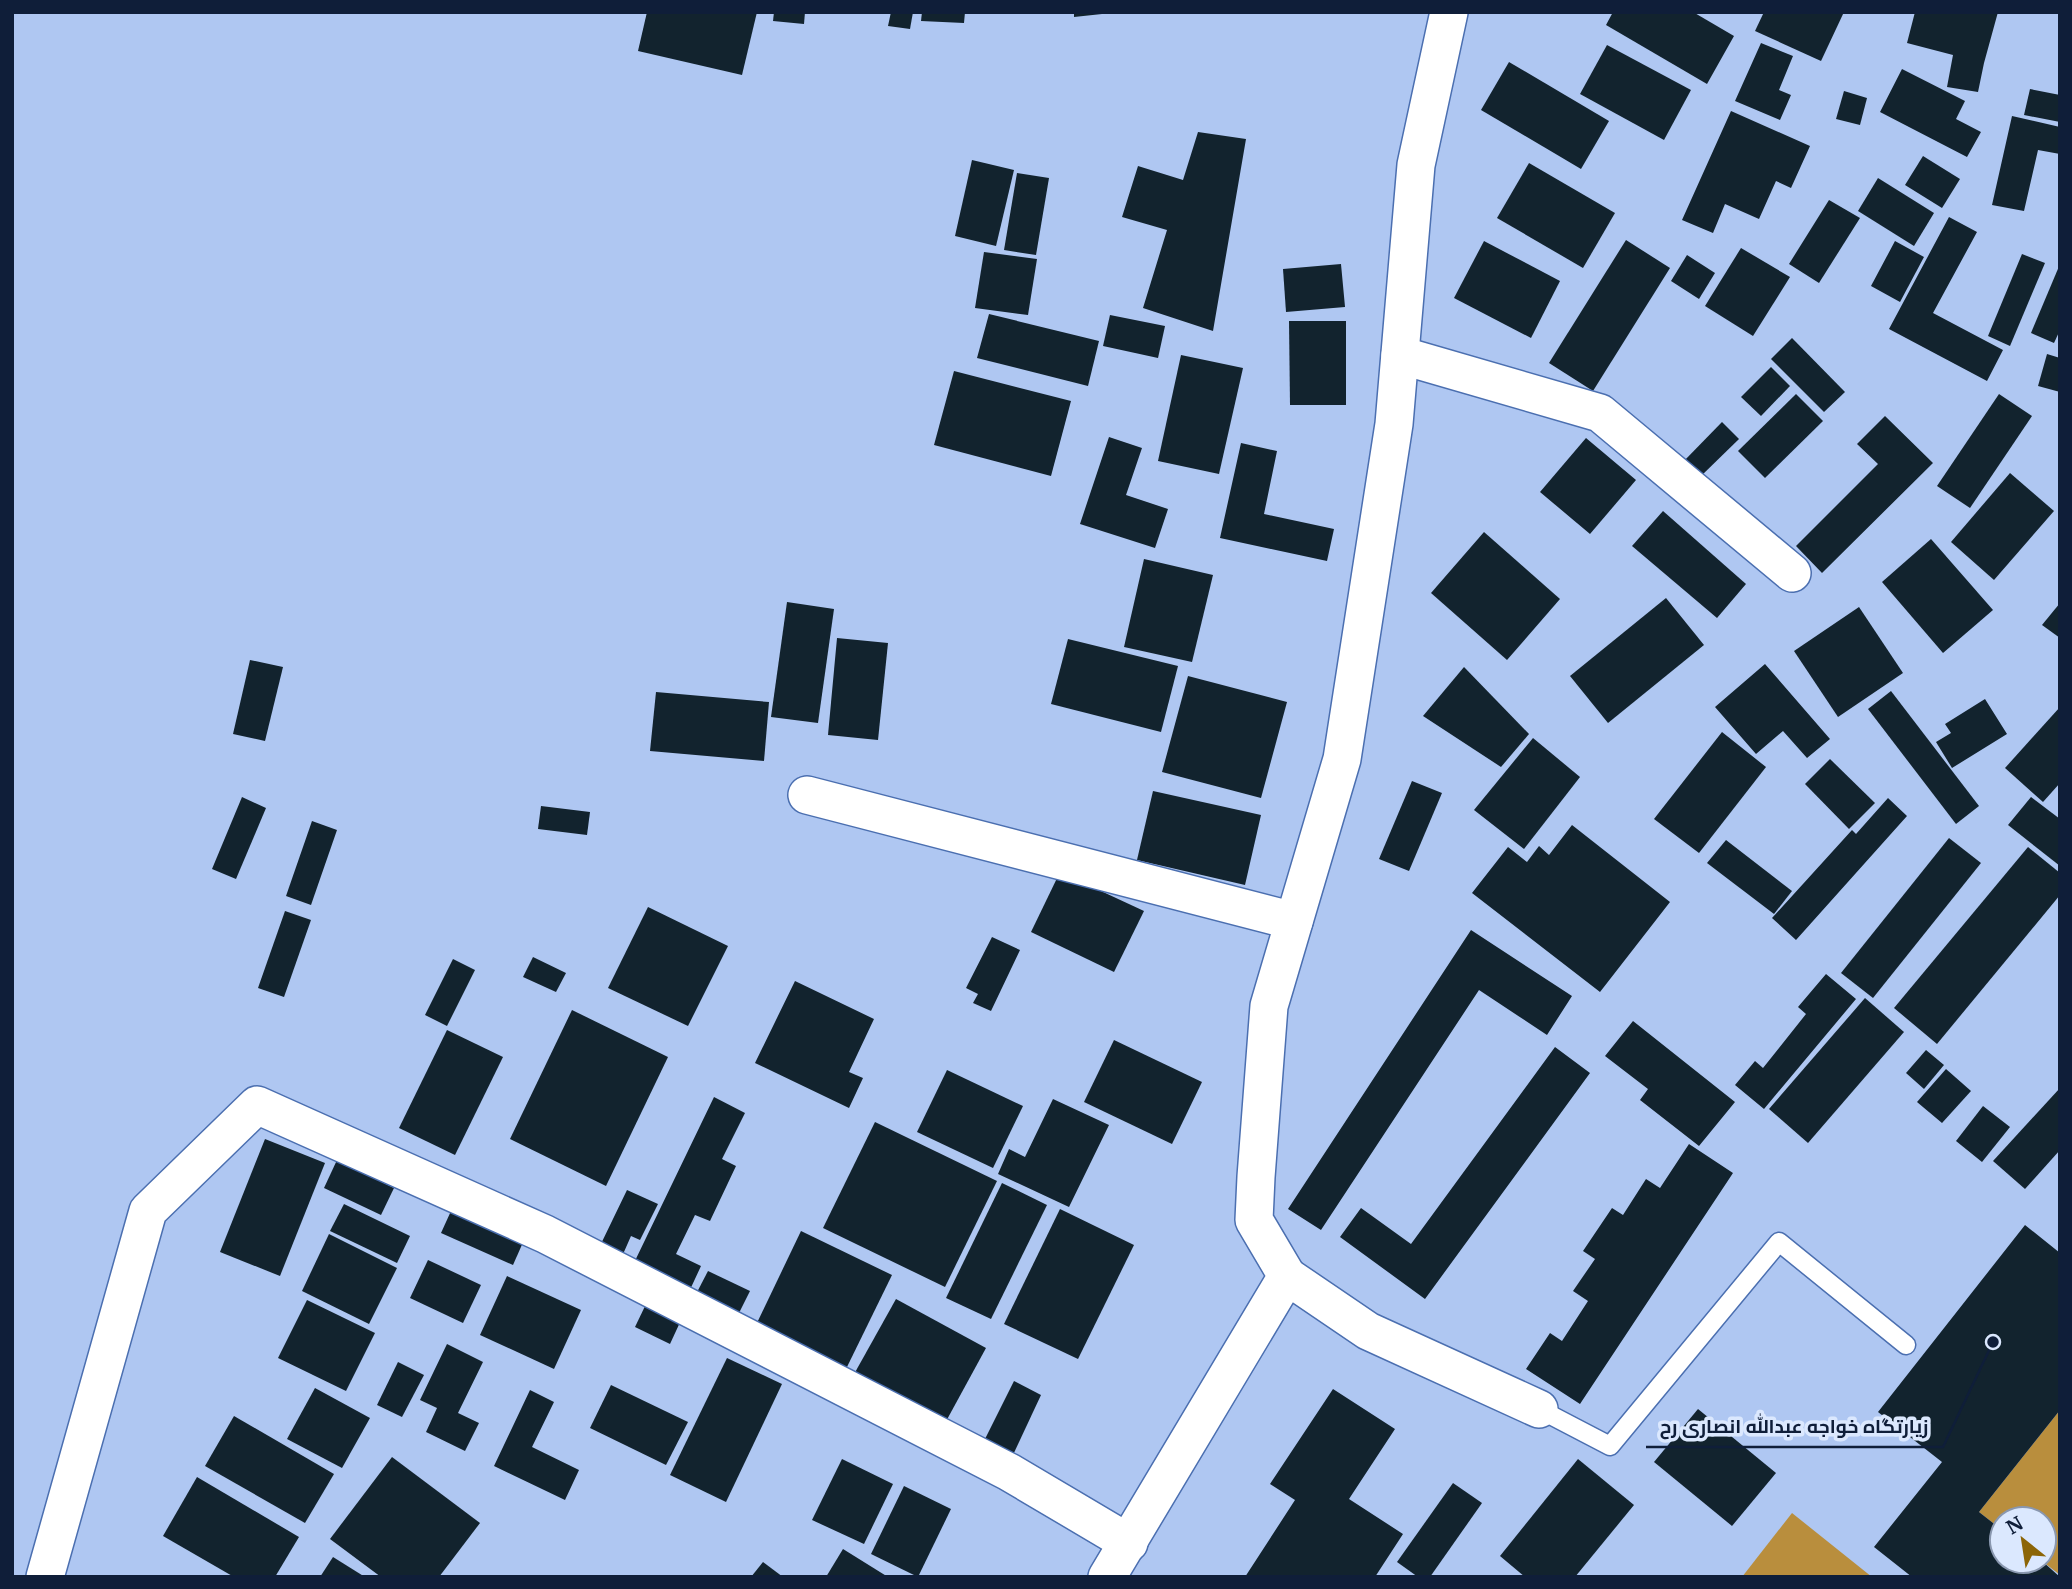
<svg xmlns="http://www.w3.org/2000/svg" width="2072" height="1589" font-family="Merriweather,Cairo,serif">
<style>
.green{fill:#b98e3d}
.building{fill:#12232e}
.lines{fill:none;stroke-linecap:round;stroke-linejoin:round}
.service-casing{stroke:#4b6fb0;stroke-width:21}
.minor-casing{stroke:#4b6fb0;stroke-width:40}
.service{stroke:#fff;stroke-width:18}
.minor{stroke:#fff;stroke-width:37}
.leader{fill:none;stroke:#0f1e39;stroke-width:2.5}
.callout-dot{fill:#0f1e39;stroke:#dbe8fe;stroke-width:2.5}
.callout-label{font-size:19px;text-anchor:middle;font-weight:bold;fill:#0f1e39;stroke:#dbe8fe;stroke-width:7;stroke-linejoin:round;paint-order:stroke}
</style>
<rect width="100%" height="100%" fill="#afc7f2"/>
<g class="green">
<path d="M2060,1410V1575L2042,1561H2044V1519H2002V1530L1979,1512Z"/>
<path d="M1792,1513L1872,1577H1742Z"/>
</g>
<g class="building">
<path d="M647,12H757L742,75L638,51Z"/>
<path d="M774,12H805L804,24L773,21Z"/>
<path d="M891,12H913L910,29L888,26Z"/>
<path d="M922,12H965L964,23L921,21Z"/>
<path d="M1074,12H1102V14L1074,17Z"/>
<path d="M1613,12H1693L1734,36L1707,84L1606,25Z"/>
<path d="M1764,12H1844L1821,61L1755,31Z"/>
<path d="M1915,12H1998L1984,63L1978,92L1947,87L1953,55L1907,43Z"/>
<path d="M1761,43L1793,56L1779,90L1791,95L1780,120L1735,101Z"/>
<path d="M1607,45L1691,90L1664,140L1580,94Z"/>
<path d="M1509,62L1609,121L1581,169L1481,110Z"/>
<path d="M1902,69L1965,101L1956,119L1981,132L1967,157L1880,112Z"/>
<path d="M2030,89L2060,95V122L2024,115Z"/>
<path d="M1844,91L1867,98L1860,125L1836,119Z"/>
<path d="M1731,111L1810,146L1791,188L1776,181L1759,219L1725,204L1713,233L1682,220Z"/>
<path d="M2012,116L2060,127V154L2038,150L2024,211L1992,205Z"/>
<path d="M1198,132L1246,139L1213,331L1143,308L1167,230L1122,217L1138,166L1183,180Z"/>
<path d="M1923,156L1960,179L1942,208L1905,185Z"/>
<path d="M972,160L1014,170L996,246L955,236Z"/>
<path d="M1529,163L1615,213L1583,268L1497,218Z"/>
<path d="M1017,173L1049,178L1036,255L1004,250Z"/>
<path d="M1878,178L1934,213L1914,246L1858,211Z"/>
<path d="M1829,200L1860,218L1819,283L1789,264Z"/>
<path d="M1949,217L1977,232L1933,313L2003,350L1987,381L1889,329Z"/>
<path d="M1626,240L1670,268L1593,391L1549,363Z"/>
<path d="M1484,241L1560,281L1531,338L1454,298Z"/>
<path d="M1895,241L1924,257L1900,302L1871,286Z"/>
<path d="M1741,248L1790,277L1753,336L1705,306Z"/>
<path d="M984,252L1037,259L1028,315L975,308Z"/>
<path d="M2022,254L2045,263L2010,346L1988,336Z"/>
<path d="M1687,255L1715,273L1699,299L1671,281Z"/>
<path d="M1341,264L1345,307L1286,312L1283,269Z"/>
<path d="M2060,264V330L2054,343L2031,333Z"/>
<path d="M989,314L1099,341L1088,386L977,358Z"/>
<path d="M1110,315L1165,326L1158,358L1103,346Z"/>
<path d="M1289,321H1346V405H1290Z"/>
<path d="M1792,338L1845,392L1824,412L1771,359Z"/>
<path d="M2047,354L2060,358V392L2038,386Z"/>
<path d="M1181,355L1243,368L1219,474L1158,461Z"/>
<path d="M1771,367L1790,386L1761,416L1741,397Z"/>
<path d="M954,371L1071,401L1051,476L934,445Z"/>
<path d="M1796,394L1823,421L1765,478L1738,451Z"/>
<path d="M1999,394L2032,416L1970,508L1937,486Z"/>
<path d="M1885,416L1933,463L1822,573L1796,546L1878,464L1857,444Z"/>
<path d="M1722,422L1739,439L1699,478L1683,462Z"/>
<path d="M1109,437L1142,448L1126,495L1168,509L1155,548L1080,524Z"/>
<path d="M1586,438L1636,480L1590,534L1540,492Z"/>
<path d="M1241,443L1277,451L1264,514L1334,529L1327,561L1220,538Z"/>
<path d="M2010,473L2054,511L1994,580L1951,542Z"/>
<path d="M1663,511L1746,584L1717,618L1632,546Z"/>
<path d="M1484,532L1560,599L1507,660L1431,593Z"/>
<path d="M1931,539L1993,610L1943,653L1882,582Z"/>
<path d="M1144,559L1213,575L1192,662L1124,647Z"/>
<path d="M1666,598L1704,645L1608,723L1570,676Z"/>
<path d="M787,602L834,609L818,723L771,717Z"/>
<path d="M2060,603V638L2042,625Z"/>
<path d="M1859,607L1903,673L1838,717L1794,651Z"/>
<path d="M837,638L888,643L878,740L828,735Z"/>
<path d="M1068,639L1178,666L1161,732L1051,704Z"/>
<path d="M250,660L283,667L265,741L233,734Z"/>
<path d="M1765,664L1830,739L1807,758L1783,731L1756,754L1715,707Z"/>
<path d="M1464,667L1529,734L1501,767L1423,716Z"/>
<path d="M1188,676L1287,702L1261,798L1162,772Z"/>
<path d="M1891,691L1979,806L1956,824L1868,709Z"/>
<path d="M656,692L769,702L764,761L650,751Z"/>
<path d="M1985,699L2007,734L1952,768L1936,742L1951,733L1945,724Z"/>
<path d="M2060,707V783L2043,802L2005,768Z"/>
<path d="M1722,732L1766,767L1699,853L1654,819Z"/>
<path d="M1533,738L1580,777L1524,849L1474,810Z"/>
<path d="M1830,759L1875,803L1849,829L1805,784Z"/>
<path d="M1412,781L1442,793L1409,871L1379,859Z"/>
<path d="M1153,791L1261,815L1245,885L1137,860Z"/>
<path d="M242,797L266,808L236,879L212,869Z"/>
<path d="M2031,797L2060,819V866L2008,825Z"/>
<path d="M1888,798L1907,816L1796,940L1772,918L1852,830L1856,834Z"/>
<path d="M541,806L590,812L587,835L538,829Z"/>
<path d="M312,821L337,830L311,905L286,896Z"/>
<path d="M1572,825L1670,902L1600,992L1472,893L1508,847L1527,862L1539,846L1549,855Z"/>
<path d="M1949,838L1981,863L1873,998L1841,973Z"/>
<path d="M1726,840L1792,891L1774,914L1707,863Z"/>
<path d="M2028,847L2060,873V895L1937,1044L1894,1008Z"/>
<path d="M1060,872L1144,911L1114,972L1031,932Z"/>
<path d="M648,907L728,946L688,1026L608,988Z"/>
<path d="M285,911L311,920L284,997L258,988Z"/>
<path d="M1471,930L1572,996L1547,1035L1479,990L1321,1230L1288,1209Z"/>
<path d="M992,937L1020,950L991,1011L973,1003L978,994L966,988Z"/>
<path d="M533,957L566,973L556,992L523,977Z"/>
<path d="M453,959L475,970L447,1026L425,1015Z"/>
<path d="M1826,974L1856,999L1764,1109L1735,1085L1755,1061L1763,1068L1806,1014L1798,1007Z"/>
<path d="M795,981L874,1019L849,1072L863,1078L849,1108L755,1063Z"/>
<path d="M1865,998L1904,1032L1808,1143L1769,1109Z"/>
<path d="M572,1010L668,1057L606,1186L510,1139Z"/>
<path d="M1633,1021L1735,1102L1699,1146L1640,1100L1648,1089L1605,1056Z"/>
<path d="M447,1030L503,1057L455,1155L399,1128Z"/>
<path d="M1114,1040L1202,1082L1172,1144L1084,1102Z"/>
<path d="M1555,1047L1590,1073L1425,1299L1340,1237L1361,1208L1411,1244Z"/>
<path d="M1926,1050L1944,1065L1924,1089L1906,1073Z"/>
<path d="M1946,1069L1971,1091L1942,1123L1917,1102Z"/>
<path d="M947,1070L1023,1106L993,1168L917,1132Z"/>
<path d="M2060,1088V1150L2025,1189L1993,1161Z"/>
<path d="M714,1097L745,1113L722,1159L736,1166L710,1221L695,1215L676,1254L701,1266L688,1294L632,1267Z"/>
<path d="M1053,1099L1109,1125L1069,1207L998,1174L1009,1149L1025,1157Z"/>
<path d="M1983,1106L2010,1127L1982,1162L1956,1141Z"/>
<path d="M875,1122L997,1181L945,1287L823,1228Z"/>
<path d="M265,1139L325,1163L280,1276L220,1252Z"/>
<path d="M1689,1144L1733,1173L1580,1404L1526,1369L1550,1333L1562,1341L1588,1301L1573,1291L1595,1259L1583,1251L1612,1208L1623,1215L1646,1179L1660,1188Z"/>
<path d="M337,1160L394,1188L381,1215L324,1188Z"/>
<path d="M1002,1183L1047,1205L991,1319L946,1298Z"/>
<path d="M627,1190L658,1204L640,1240L631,1236L620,1261L598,1250Z"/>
<path d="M456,1200L528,1231L513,1265L441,1233Z"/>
<path d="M344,1204L410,1236L397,1263L330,1231Z"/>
<path d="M1060,1209L1134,1245L1078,1359L1004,1324Z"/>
<path d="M2025,1225L2060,1253V1410L1979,1512L2002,1530V1561H2042L2060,1577H1912L1874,1547L1942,1462L1878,1412Z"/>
<path d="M801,1231L892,1275L846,1369L756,1325Z"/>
<path d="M329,1234L397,1268L369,1324L302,1291Z"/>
<path d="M428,1260L481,1285L463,1323L410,1298Z"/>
<path d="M708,1271L750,1291L736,1319L694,1298Z"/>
<path d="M507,1276L581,1310L554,1369L480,1335Z"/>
<path d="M896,1299L986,1348L944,1425L853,1376Z"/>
<path d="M307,1300L375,1333L346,1391L278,1358Z"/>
<path d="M647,1302L682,1318L670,1344L635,1327Z"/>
<path d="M447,1344L483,1362L458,1413L479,1423L465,1451L426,1432L437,1408L420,1400Z"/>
<path d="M727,1358L782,1384L726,1502L670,1475Z"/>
<path d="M398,1362L424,1375L402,1417L377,1405Z"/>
<path d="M1014,1381L1041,1395L1012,1457L983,1443Z"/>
<path d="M611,1385L688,1422L666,1465L590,1428Z"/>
<path d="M315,1388L370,1418L342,1468L287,1439Z"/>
<path d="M1333,1389L1395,1429L1349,1499L1403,1534L1375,1577H1245L1295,1500L1270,1484Z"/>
<path d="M530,1390L554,1402L532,1447L579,1470L565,1500L494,1466Z"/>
<path d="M1698,1409L1776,1473L1732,1526L1654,1462Z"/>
<path d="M234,1416L334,1474L305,1523L205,1466Z"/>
<path d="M392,1457L480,1523L439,1577H381L330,1539Z"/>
<path d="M842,1459L893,1484L864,1544L812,1520Z"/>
<path d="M1578,1459L1634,1505L1575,1577H1525L1500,1556Z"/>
<path d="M197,1477L299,1537L275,1577H234L163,1536Z"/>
<path d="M1453,1483L1482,1503L1430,1577H1418L1397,1562Z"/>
<path d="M904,1486L951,1509L918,1577L871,1554Z"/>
<path d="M843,1549L888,1577H826Z"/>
<path d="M333,1557L365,1577H320Z"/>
<path d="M763,1562L783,1577H751Z"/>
</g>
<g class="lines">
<g class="service-casing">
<path id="service" d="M1539,1409L1610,1446L1779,1242L1906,1345"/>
</g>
<g class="minor-casing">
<g id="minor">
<path d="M1400,355L1600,413L1792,573"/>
<path d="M807,795L1294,921"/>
<path d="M1287,1276L1368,1331L1539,1409"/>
<path d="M45,1577L148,1211L257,1105L545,1234L1009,1472L1129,1543"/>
<path d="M1107,1577L1287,1276L1254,1220L1256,1177L1269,1006L1342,759L1394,424L1416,165L1449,12"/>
</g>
</g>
<use href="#service" class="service"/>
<use href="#minor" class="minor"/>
</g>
<path class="leader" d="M1993 1342L1943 1447H1646"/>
<circle class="callout-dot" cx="1993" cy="1342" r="7"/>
<g class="callout-label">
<text x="1794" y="1433">زیارتگاه خواجه عبدالله انصاری رح</text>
</g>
<rect width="2072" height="1589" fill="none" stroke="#0f1e39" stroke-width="28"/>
<g transform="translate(2023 1540) rotate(330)"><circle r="33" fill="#dbe8fe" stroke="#8997af" stroke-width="2"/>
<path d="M0-5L12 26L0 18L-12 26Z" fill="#8c6507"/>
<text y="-10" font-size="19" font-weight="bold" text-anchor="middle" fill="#0f1e39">N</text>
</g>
</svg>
